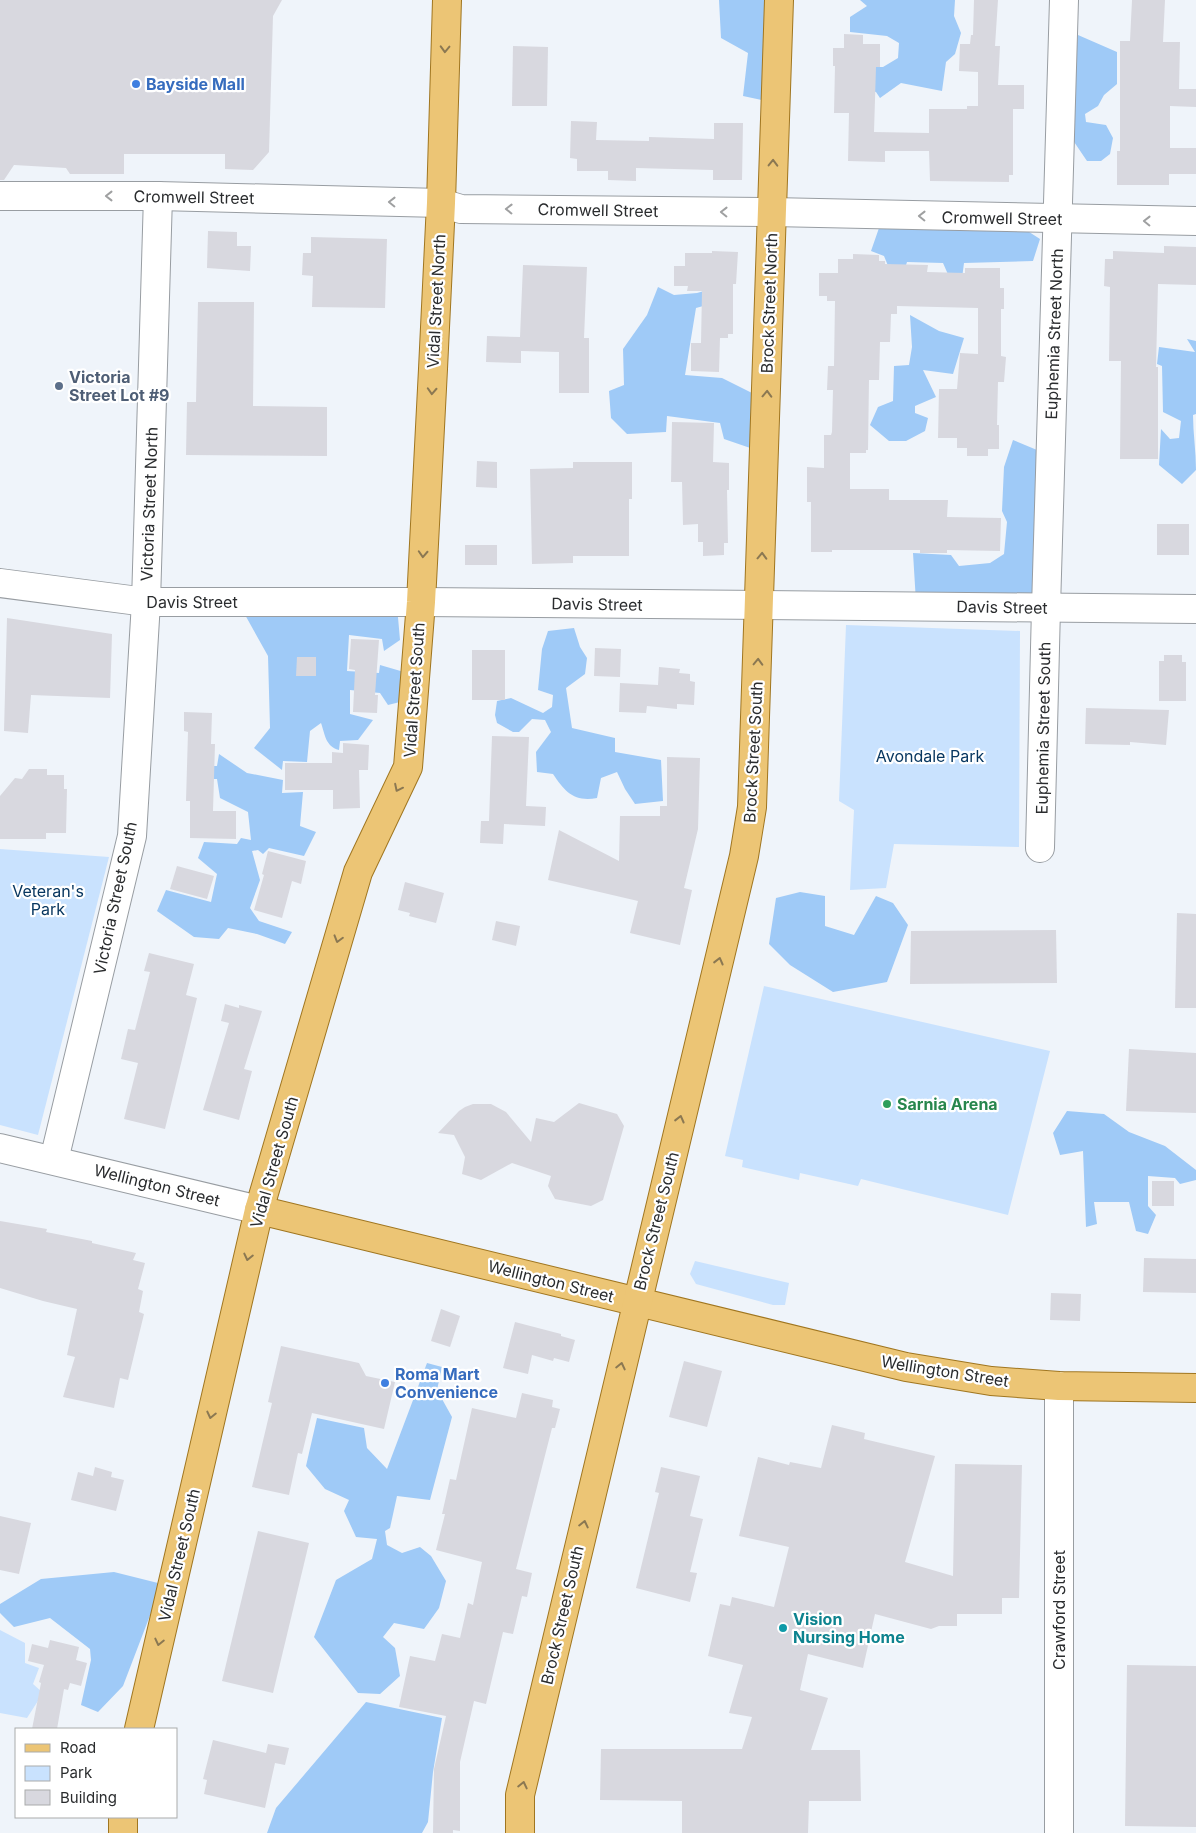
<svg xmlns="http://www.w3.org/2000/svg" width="1196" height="1833" font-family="Inter,sans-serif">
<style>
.green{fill:#c9e2fe}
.forest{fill:#9fcaf7}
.building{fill:#d8d8df}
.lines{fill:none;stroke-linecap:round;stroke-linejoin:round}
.minor-casing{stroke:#989da2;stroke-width:30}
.major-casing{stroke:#a07620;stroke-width:30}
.minor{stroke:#fff;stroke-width:28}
.major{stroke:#ecc575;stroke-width:28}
.oneway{stroke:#8b7852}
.oneway2{stroke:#9fa0a1}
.shop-dot{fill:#3f7fe0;stroke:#fff;stroke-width:2}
.service-dot{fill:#5c6f8a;stroke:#fff;stroke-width:2}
.leisure-dot{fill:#2e9e5b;stroke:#fff;stroke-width:2}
.culture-dot{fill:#0f9aa8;stroke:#fff;stroke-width:2}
.labels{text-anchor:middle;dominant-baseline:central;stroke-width:4.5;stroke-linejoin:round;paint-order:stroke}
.shop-label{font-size:16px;font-weight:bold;fill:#366cbe;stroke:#fff;text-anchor:start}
.street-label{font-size:16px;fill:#2a2c2e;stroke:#fff}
.service-label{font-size:16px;font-weight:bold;fill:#4e5e75;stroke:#fff;text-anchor:start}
.park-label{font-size:16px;fill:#083760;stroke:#fff}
.leisure-label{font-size:16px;font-weight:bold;fill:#27864d;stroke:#fff;text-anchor:start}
.culture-label{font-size:16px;font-weight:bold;fill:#0d838f;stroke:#fff;text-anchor:start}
</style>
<rect width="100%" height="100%" fill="#eff4fa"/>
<g class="green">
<path d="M846,625L1020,631L1019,847L894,844L886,888L850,890L854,810L839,801Z"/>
<path d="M0,849L109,857L38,1135L0,1125Z"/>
<path d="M764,986L1050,1051L1008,1215L861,1179L858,1186L800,1173L799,1180L742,1167L743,1160L725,1156Z"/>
<path d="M695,1261L789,1283L785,1305H773L696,1284L690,1274Z"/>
<path d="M0,1630L25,1643V1663L39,1668L33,1684L43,1693L27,1718L0,1713Z"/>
</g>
<g class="forest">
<path d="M719,0H773L771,102L743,96L748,53L721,38Z"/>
<path d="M860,0H955L954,16L961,33L955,54L946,62L942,91L901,83L880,98L876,92L864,90L863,67H883L898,58L899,43L887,36L850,32V17L867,6Z"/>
<path d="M1078,35L1117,52V84L1104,95L1098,106L1085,114L1086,122L1106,125L1113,138L1110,154L1101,161H1087L1066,130Z"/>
<path d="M879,228L1026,230L1040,239L1033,261L964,263L961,286L954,288L943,263L907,262L898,290L884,256L871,251Z"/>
<path d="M658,287L674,295L697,293L718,287L714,303L696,308L685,375L722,378L762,398L759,451L724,439L720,423L667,416L666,432L627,434L611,418L609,391L624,385L623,349L647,315Z"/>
<path d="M910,315L939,331L964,338L953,374L923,370L936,397L915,406V413L928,418L925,431L906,441H889L870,425L878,407L893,401L894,366L909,365L912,347Z"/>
<path d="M1187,339L1196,341V414L1193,415C1193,433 1196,451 1196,470L1182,484L1159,465L1161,429L1170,439L1179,438L1181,421L1163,412L1162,366L1157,364L1159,347L1195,352Z"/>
<path d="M1013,440L1049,455L1039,601L916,602L913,553L951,555L959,566L990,563L1004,554L1007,522L1002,511L1004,467Z"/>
<path d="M239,604L397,606L400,640L384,651L382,639L349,635L347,671L379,673L380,665L404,672V701L388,705L380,693L350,690V714L373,720L358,740L340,741L339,750C325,746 325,734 321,723L310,731L307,762L283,761L282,770L254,748L270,728L268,656Z"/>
<path d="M574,628L580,647L587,658L585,674L566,688L572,728L615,738V752L661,760L663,801L635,804L625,789L617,772L601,778L597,798C574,802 565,792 553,774L537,772L536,752L551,732L545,720L532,719L519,732H513L497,723L495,715L497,701L511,698L543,713L552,707L553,695L538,690L542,649L548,631Z"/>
<path d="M219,754L247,773L283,780L282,793L303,792L300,826L316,832L304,856L269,848L263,854L258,850L252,851L260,880L250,908L259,921L292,932L285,944L257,934L228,928L219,939L194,937L157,911L166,890L211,902L217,874L198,858L204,842L237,844L241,838L251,840L248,812L220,798L217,779H206L203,766H217Z"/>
<path d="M800,892L825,896V926L854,935L876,896L893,903L908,925L887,982L833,992L790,965L769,944L776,898Z"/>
<path d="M1067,1111L1104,1114L1129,1132L1165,1146L1196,1170V1180L1180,1184L1175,1178L1148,1176V1206L1156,1215L1148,1234L1136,1231L1129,1202H1094L1097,1224L1086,1227L1083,1151L1060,1155L1053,1133Z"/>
<path d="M427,1363L442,1367L437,1390L452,1417L430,1500L397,1496L390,1528L385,1531L387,1545L402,1553L420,1547L431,1556L446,1581L439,1608L424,1629L394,1623L383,1637L395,1648L400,1676L380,1694L358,1693L314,1637L336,1580L372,1559L377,1539L356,1537L344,1511L349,1500L325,1489L306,1466L317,1418L364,1428L367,1448L387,1469Z"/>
<path d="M114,1572L162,1584L123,1686L98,1712L81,1705L91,1660L90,1649L50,1618L14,1627L0,1613V1604L41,1579Z"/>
<path d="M366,1702L442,1718L433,1772L428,1822L422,1833H267L276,1808Z"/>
</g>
<g class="building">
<path d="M0,0H282L273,16L269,152L253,170L225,169V154H124V174H70L66,168L14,165L4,180H0Z"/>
<path d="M974,0H998L995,46H1000L998,85H1024V109H1013V175H1009V182L930,181L929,151H885V162L848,161L849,113H834L835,66H833V48H844V34L863,35V44H880V67H876L874,132L929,133V109H967V106H978V72L959,71L960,44H970L971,35H973Z"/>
<path d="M1132,0H1165L1163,42H1180L1179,89H1196V107L1170,106V148H1196V174H1169V185H1117V151H1120V41H1130Z"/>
<path d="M513,46L548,47L547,106H512Z"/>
<path d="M571,121L597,122L596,140L649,141V137L714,139V123H743L742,180H713V170L636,168V181L608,180V171H577V159L570,158Z"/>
<path d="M208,231L237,232V246H251L250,271L207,268Z"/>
<path d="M311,237L387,239L385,308L312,307L313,276L302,275L303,253H311Z"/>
<path d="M1164,246L1196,247V285L1158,284L1156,367H1158V459H1120L1121,361H1109L1110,287L1104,286L1105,259H1113V251L1164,253Z"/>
<path d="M712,251L738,252L736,284H733V334H728V338H720L719,372L691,371V343H701L702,291H687L688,286H674V266H685V253H712Z"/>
<path d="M853,254L879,255V261H885V264L928,265L927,272L965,273V268H1000V288H1004V309H1001V356L1006,357L1004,382H998L997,425H999V449H988V456H967V448H957V438H938L939,389H957L960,353L978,354V308L897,306V314H891L890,342H880L879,380H869L868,450H866V453H850V489H889V500H948L947,517L1001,518L1000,551L947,550V553H920V550H832V552H811V502H807V467L824,468V435H831L832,432L833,390H827L828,366H834L835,301H827V296H819V273H838V259H853Z"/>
<path d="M523,265L587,267L584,338H589V393H559V352L521,351V363L486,362L487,336L520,337Z"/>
<path d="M198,302H254L253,406L327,407V456L186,455L187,402H196Z"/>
<path d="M672,422L714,423L713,462L729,463V490H727L728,543H724V555L703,556V542H698V524L683,525L682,482H671Z"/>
<path d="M477,461L497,462V488L476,487Z"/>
<path d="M573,462H632V499H629V556H573V563L532,564L530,469L573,468Z"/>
<rect x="1157" y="524" width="32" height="31"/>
<rect x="465" y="545" width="32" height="20"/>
<path d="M7,618L112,634L110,698L31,695L28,733L4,731Z"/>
<path d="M351,639L379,640L375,695H378L377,713L353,712L355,670L349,669Z"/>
<path d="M595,648L621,649L620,677L594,676Z"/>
<rect x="472" y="650" width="33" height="50"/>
<path d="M1164,655H1182V662H1186V701H1159V661H1164Z"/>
<path d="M297,657H316V676H296Z"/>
<path d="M659,667L680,669L679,673L690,674V681L695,682L694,705L677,704V709L647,706L646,713L619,712L620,683L658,685Z"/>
<path d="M1086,708L1169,710L1166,745L1130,742V745L1085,744Z"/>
<path d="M184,712L212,713L211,744H215L213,811H236V839L190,838V801H186L188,732L184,731Z"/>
<path d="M492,736L529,737L526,806L546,807L545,826L504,824L503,844L480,843L481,821H489Z"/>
<path d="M343,743L369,745L368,770H359L360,808L333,809V790H285V763H332V752L343,753Z"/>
<path d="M667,757L700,758L698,829L684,888L692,890L680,945L630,933L638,901L548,880L559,830L619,861L620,816H660V806H667Z"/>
<path d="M29,769H47V775H64V789H67L66,833H46V839H0V796L15,778L22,779Z"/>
<path d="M268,851L306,861L301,884L292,881L282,918L254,910L264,875L262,874Z"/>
<path d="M177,866L214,876L207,899L170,889Z"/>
<path d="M405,882L444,893L436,923L409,916L410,913L398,910Z"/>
<path d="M1177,913L1196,914V1008H1175Z"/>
<path d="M496,921L520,926L516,946L492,940Z"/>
<path d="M1056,930L1057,983L910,984L911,931Z"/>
<path d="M149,953L194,964L186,995L197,998L165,1129L124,1119L138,1063L121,1059L128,1029L135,1030L150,972L144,971Z"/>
<path d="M225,1004L239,1008V1005L262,1011L244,1069L252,1071L239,1120L203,1110L229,1023L221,1021Z"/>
<path d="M1129,1049L1196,1053V1113L1126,1111Z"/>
<path d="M579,1103L617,1114L624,1126L603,1200L591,1206L555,1199L548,1186L551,1176L512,1163L481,1180L462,1174L465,1157L454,1135L438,1133L459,1111L465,1107L473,1104H491L506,1112L531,1142L536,1118L554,1122Z"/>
<rect x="1152" y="1181" width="22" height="25"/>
<path d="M0,1221L47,1229L46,1232L92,1241V1243L136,1253L133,1260L145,1263L138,1289L143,1291L139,1312L144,1314L128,1380L120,1378L114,1408L63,1397L75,1357L67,1355L77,1309L43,1301L0,1288Z"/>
<path d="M1144,1258L1196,1259V1293L1143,1292Z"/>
<path d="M1051,1293L1081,1294L1080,1321L1050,1320Z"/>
<path d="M441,1309L460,1316L450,1347L431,1341Z"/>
<path d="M515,1322L561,1334V1336L575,1340L569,1362L554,1358L553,1361L532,1355L528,1374L503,1368Z"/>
<path d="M281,1346L359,1363L366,1376L395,1382L384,1429L312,1413L302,1454L298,1453L289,1495L252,1487L272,1403L268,1402Z"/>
<path d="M684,1361L722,1371L707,1427L669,1417Z"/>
<path d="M522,1393L553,1400L552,1407L560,1409L555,1428H552L516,1569L532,1573L527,1597L522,1596L513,1634L503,1632L486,1704L474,1701L460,1762V1831L453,1830V1833H433L434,1769L446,1716L399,1707L410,1656L435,1661L442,1634L460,1638L468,1603L473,1605L482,1562L436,1550L445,1514H442L450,1479L456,1480L472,1408L516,1418Z"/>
<path d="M832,1425L865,1433L864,1439L935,1456L905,1562L953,1576L955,1464L1022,1465L1019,1598H1002V1614H957V1626H939L931,1629L875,1614L863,1668L808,1654L800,1690L828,1698L811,1750H860L861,1801H809L808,1833H682V1801L600,1800L601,1749H742L752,1717L729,1713L743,1665L708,1656L720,1604L730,1606L732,1597L774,1607L789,1547L739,1536L758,1457L789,1465L790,1462L821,1468Z"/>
<path d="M95,1467L112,1472L111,1477L124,1480L116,1511L71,1500L78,1472L93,1476Z"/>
<path d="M661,1467L700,1476L690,1516L703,1519L690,1572L697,1573L690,1602L636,1588L659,1493L655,1492Z"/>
<path d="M0,1516L31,1523L19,1574L0,1570Z"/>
<path d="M258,1531L309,1543L273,1693L222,1681Z"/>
<path d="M50,1640L79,1647L76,1660L87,1663L81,1686L70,1683L68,1690L64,1689L57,1729H32L41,1683L39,1682L44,1665L28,1661L32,1644L48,1648Z"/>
<path d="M1127,1665L1196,1666V1827L1125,1826Z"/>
<path d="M213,1740L266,1753L268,1744L289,1748L285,1765L275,1763L265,1808L204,1794L207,1780L203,1779Z"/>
</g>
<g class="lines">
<g class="minor-casing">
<g id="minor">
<path d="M0,196H158L441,203L461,209L772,212L1196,221"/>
<path d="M0,583L146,602H421L1196,609"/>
<path d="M1040,848L1046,608L1064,0"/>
<path d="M0,1148L259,1210"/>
<path d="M54,1160L132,836L146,602L158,196"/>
<path d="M1059,1833V1386"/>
</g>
</g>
<g class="major-casing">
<g id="major">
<path d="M259,1210L906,1367L991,1381L1059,1386L1196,1388"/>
<path d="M139,1729L259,1210L358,872L408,767L421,602L433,369L441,203L447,0"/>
<path d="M123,1833V1817"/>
<path d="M520,1833V1795L744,856L752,807L779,0"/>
</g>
</g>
<use href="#minor" class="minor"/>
<use href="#major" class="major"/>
</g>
<defs><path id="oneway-chevron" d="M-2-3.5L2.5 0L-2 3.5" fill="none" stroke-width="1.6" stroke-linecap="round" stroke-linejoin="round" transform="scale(1.25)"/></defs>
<g class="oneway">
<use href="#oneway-chevron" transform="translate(445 49) rotate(92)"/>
<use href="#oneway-chevron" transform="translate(773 163) rotate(-89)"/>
<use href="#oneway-chevron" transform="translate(432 391) rotate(93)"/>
<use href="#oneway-chevron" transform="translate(767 394) rotate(-88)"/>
<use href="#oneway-chevron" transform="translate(423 554) rotate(93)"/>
<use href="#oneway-chevron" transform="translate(762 556) rotate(-88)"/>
<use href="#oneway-chevron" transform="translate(758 662) rotate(-88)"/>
<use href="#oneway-chevron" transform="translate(398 788) rotate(116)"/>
<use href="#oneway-chevron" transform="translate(338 939) rotate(106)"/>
<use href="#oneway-chevron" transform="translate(719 961) rotate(-76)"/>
<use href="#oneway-chevron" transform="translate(680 1119) rotate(-76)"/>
<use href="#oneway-chevron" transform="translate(248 1257) rotate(103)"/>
<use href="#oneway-chevron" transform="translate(621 1366) rotate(-77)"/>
<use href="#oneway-chevron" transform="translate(211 1415) rotate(103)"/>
<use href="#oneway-chevron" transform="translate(584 1524) rotate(-77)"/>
<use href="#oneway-chevron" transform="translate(159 1642) rotate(103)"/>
<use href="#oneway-chevron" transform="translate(523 1785) rotate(-77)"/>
</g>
<g class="oneway2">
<use href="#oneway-chevron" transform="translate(109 196) rotate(-180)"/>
<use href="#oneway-chevron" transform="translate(392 202) rotate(-179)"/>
<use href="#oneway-chevron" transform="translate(509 209) rotate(-179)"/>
<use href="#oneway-chevron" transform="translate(724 212) rotate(-179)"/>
<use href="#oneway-chevron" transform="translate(922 216) rotate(-179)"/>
<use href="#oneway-chevron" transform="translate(1147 221) rotate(-179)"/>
</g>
<g class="shop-dot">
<circle cx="136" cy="84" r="5"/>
<circle cx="385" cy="1383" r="5"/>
</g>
<circle class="service-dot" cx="59" cy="386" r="5"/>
<circle class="leisure-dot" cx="887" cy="1104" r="5"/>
<circle class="culture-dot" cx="783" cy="1628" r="5"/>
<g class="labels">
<g class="shop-label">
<text x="146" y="84">Bayside Mall</text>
<text x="395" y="1374">Roma Mart<tspan x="395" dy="18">Convenience</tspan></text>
</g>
<g class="street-label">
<text transform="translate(194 197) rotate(1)">Cromwell Street</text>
<text transform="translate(598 210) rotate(1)">Cromwell Street</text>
<text transform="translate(1002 218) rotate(1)">Cromwell Street</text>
<text transform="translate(436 301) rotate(-87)">Vidal Street North</text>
<text transform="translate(769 303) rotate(-88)">Brock Street North</text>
<text transform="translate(1054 334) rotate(-88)">Euphemia Street North</text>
<text transform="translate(149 504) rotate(-88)">Victoria Street North</text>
<text x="192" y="602">Davis Street</text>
<text transform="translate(597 604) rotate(1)">Davis Street</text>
<text transform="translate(1002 607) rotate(1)">Davis Street</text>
<text transform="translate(414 690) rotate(-86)">Vidal Street South</text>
<text transform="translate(1043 728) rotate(-89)">Euphemia Street South</text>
<text transform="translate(753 752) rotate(-87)">Brock Street South</text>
<text transform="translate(115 898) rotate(-78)">Victoria Street South</text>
<text transform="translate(274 1162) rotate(-74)">Vidal Street South</text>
<text transform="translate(157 1185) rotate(14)">Wellington Street</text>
<text transform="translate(656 1221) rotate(-76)">Brock Street South</text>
<text transform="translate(551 1281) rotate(14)">Wellington Street</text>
<text transform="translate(945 1371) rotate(9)">Wellington Street</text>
<text transform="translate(179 1555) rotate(-77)">Vidal Street South</text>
<text transform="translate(1059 1610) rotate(-90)">Crawford Street</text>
<text transform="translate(562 1615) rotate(-77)">Brock Street South</text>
</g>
<g class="service-label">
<text x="69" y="377">Victoria<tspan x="69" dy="18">Street Lot #9</tspan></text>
</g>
<g class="park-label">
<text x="930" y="756">Avondale Park</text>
<text x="48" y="891">Veteran's<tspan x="48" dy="18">Park</tspan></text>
</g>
<g class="leisure-label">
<text x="897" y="1104">Sarnia Arena</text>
</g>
<g class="culture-label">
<text x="793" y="1619">Vision<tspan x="793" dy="18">Nursing Home</tspan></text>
</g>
</g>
<rect x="15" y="1728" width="162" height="90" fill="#ffffff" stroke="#aaabab"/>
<rect x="25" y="1744" width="25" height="8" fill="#ecc575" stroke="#aaabab"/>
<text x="60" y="1753" font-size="15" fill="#2a2c2e">Road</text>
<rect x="25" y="1766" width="25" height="15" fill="#c9e2fe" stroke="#aaabab"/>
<text x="60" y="1778" font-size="15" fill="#2a2c2e">Park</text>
<rect x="25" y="1790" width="25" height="15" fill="#d8d8df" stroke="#aaabab"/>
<text x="60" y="1803" font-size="15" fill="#2a2c2e">Building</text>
</svg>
